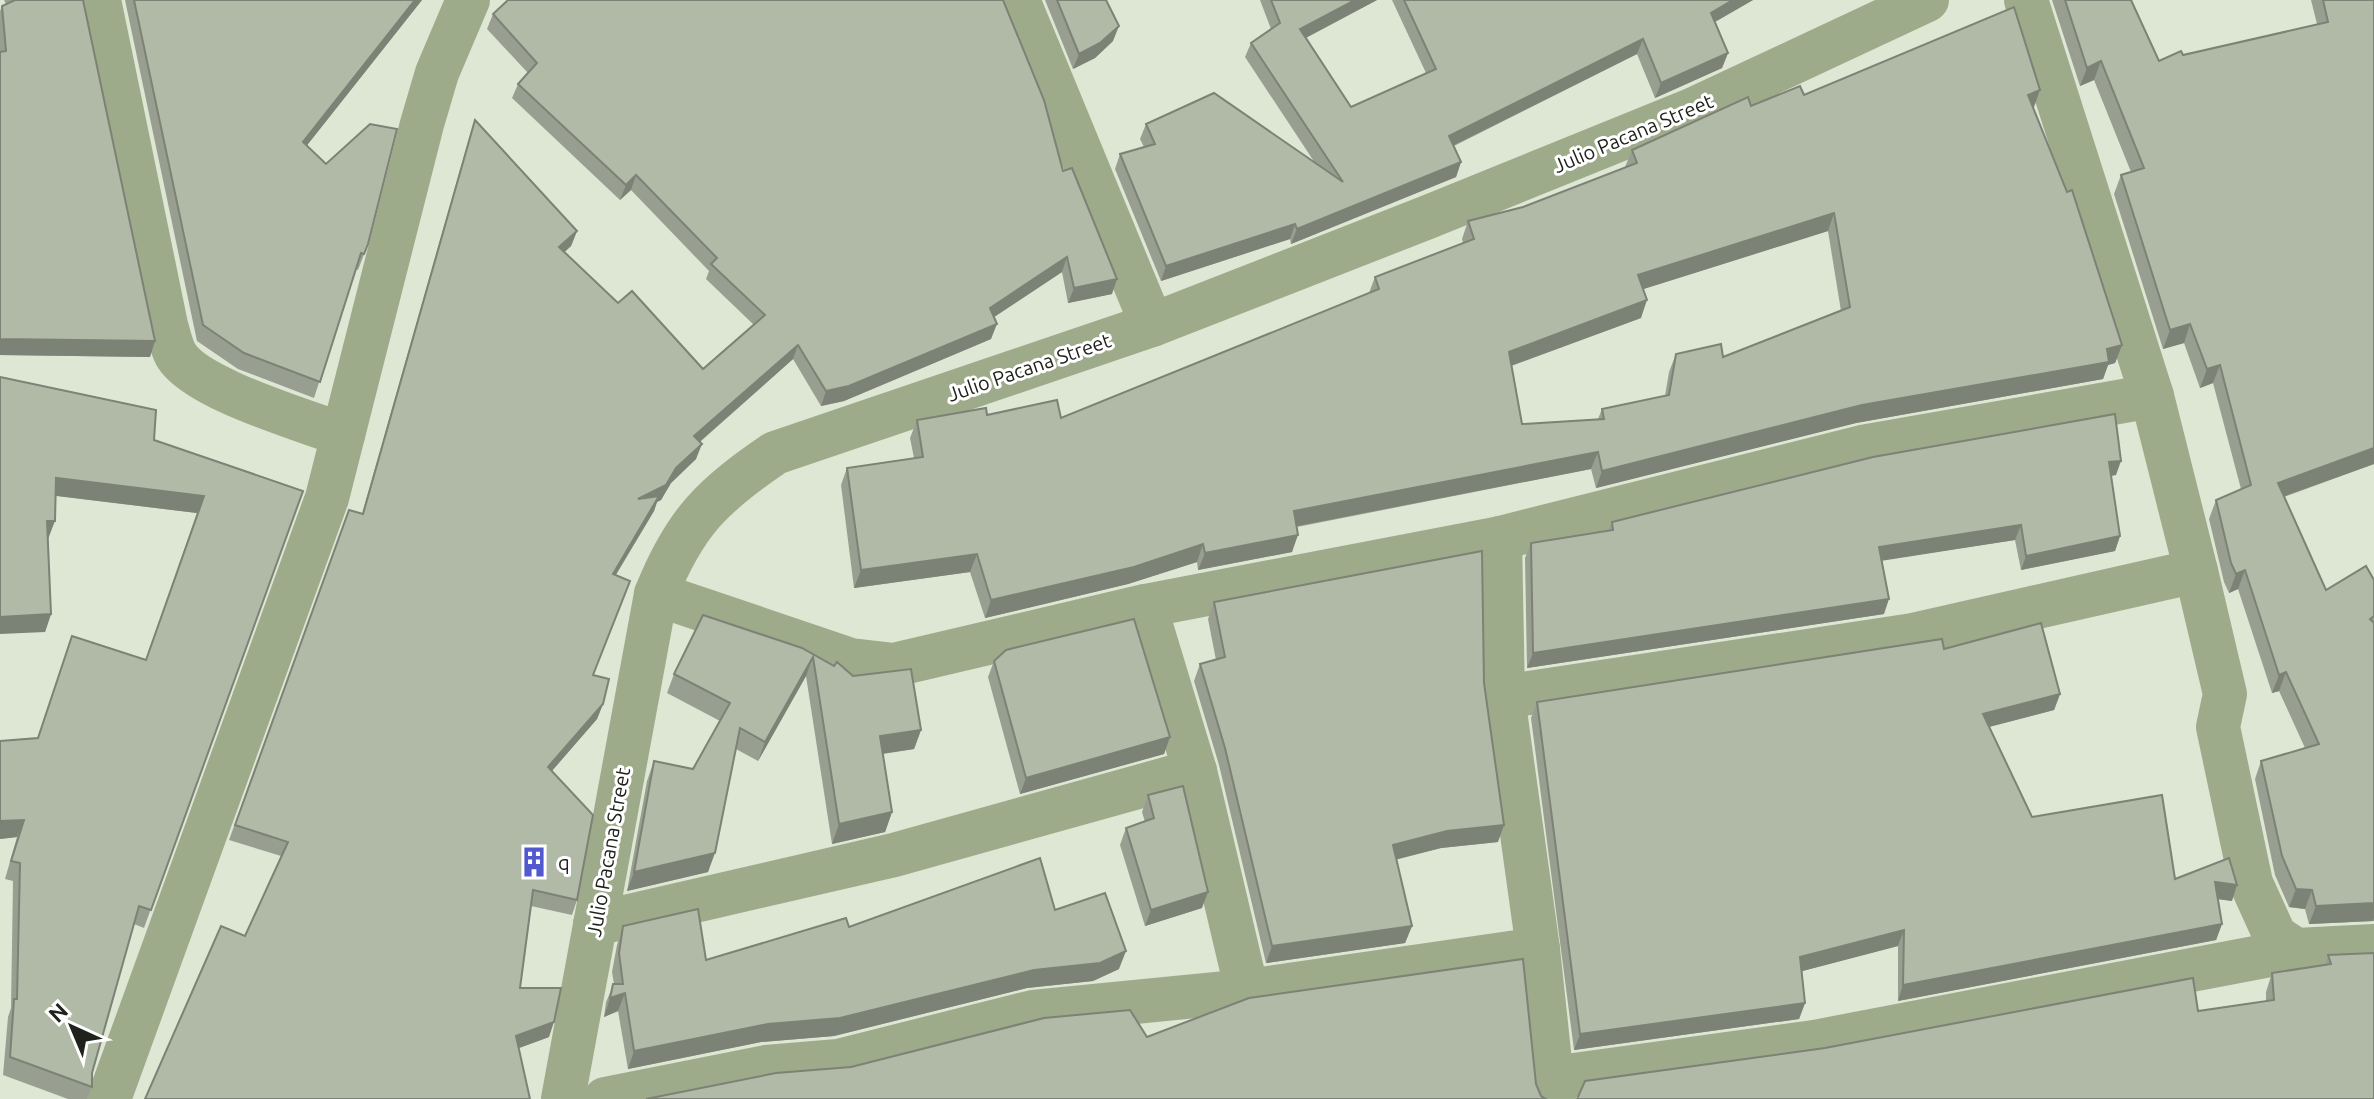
<svg xmlns="http://www.w3.org/2000/svg" width="2374" height="1099" font-family="Ubuntu,sans-serif">
<style>
.lines{fill:none;stroke-linecap:round;stroke-linejoin:round}
.minor{stroke:#9eab8a;stroke-width:44}
.wall{fill:#989f90;fill-rule:evenodd}
.shaded-wall{fill:#7c8275}
.building{fill:#b1b9a7;stroke:#7c8275;stroke-width:2;fill-rule:evenodd}
.labels{text-anchor:middle;dominant-baseline:central;stroke-width:6;stroke-linejoin:round;paint-order:stroke}
.street-label{font-size:20px;fill:#20221c;stroke:#fff}
.poi-label{font-size:20px;fill:#20221c;stroke:#fff;text-anchor:start}
</style>
<rect width="100%" height="100%" fill="#dee6d4"/>
<g class="lines">
<g class="minor">
<path d="M99,0L166,325C169,335 171,346 176,355C196,389 304,420 343,435"/>
<path d="M1018,0L1152,325"/>
<path d="M2026,0L2152,396L2196,571L2225,694L2218,727L2251,883L2275,936L2296,950L2374,946"/>
<path d="M1500,538L1503,697L1538,949L1554,1099"/>
<path d="M656,594L851,660L894,665L1145,606"/>
<path d="M1503,697L1913,635L2196,571"/>
<path d="M595,924L894,855L1195,771"/>
<path d="M1247,991L1195,771L1145,606L1500,538L1862,447L2152,396"/>
<path d="M1552,1078L1814,1042L2296,950"/>
<path d="M109,1099L327,498L422,124L437,73L468,0"/>
<path d="M563,1099L656,594C685,522 712,496 775,453L1152,325L1428,217L1692,110L1927,0"/>
<path d="M605,1099L766,1067L838,1061L1033,1012L1247,991L1538,949"/>
</g>
</g>
<g class="wall">
<path d="M4,0H83L150,357L0,355V11L2,6L6,4Z"/>
<path d="M125,0H422L307,145L368,244L358,270L356,269L314,398L238,369L197,341Z"/>
<path d="M1045,0H1106L1113,41L1095,58L1073,69Z"/>
<path d="M1260,0H1377L1306,38L1351,107L1426,73L1392,0H1753L1715,22L1728,53L1722,68L1655,98L1637,54L1454,146L1461,162L1456,177L1291,244L1290,239L1161,281L1115,169L1120,154L1144,147L1140,139L1146,124L1315,163L1245,57L1251,43L1271,29Z"/>
<path d="M2052,0H2131L2159,61L2317,24L2311,0H2374V464L2284,497L2326,590L2374,580V921L2309,924L2305,909L2289,907L2275,875L2255,779L2261,761L2305,748L2279,691L2272,693L2238,589L2229,593L2224,582L2209,519L2216,500L2241,489L2213,383L2200,388L2184,343L2163,349L2114,194L2121,175L2131,172L2094,80L2080,86Z"/>
<path d="M493,14L1063,171L1112,294L1068,303L1062,272L994,317L991,339L844,401L821,406L793,359L700,442L696,459L671,483L661,500L657,502L654,511L616,575L593,675L603,704L597,719L552,771L577,900L572,915L531,906L520,988L549,1037L519,1048L245,936L281,856L229,840L349,510L362,514L470,135L475,120L577,231L571,246L564,252L618,303L703,369L754,325L706,279L709,271L631,190L620,200L512,98L518,84L528,73L487,29Z"/>
<path d="M1804,95L2034,107L2033,108L2122,345L2115,363L2108,365L2103,379L1856,423L1596,488L1591,469L1297,527L1292,552L1198,570L1197,562L1128,584L985,618L970,572L854,588L841,485L847,468L914,458L910,438L917,420L987,415L1061,418L1369,293L1375,277L1463,243L1462,239L1468,221L1523,207L1625,167L1632,150L1751,106ZM1828,231L1841,311L1723,357L1676,354L1669,372L1665,396L1602,409L1598,419L1522,424L1511,366L1641,318L1643,289Z"/>
<path d="M0,377L154,440L303,491L144,928L134,924L92,1073V1087L87,1099H68L3,1075L8,1017L11,1008L13,881L5,879L17,837L0,839V741L37,738L146,660L197,513L56,496L47,539L51,614L45,632Z"/>
<path d="M2116,475L2111,476L2120,536L2115,551L2021,570L2015,540L1882,560L1884,614L1527,668L1525,558L1531,543L1608,531L1612,522Z"/>
<path d="M1214,602L1484,683L1498,842L1441,848L1396,859L1412,926L1405,943L1266,963L1219,765L1194,681L1200,664L1216,660L1208,619Z"/>
<path d="M802,648L853,676L921,730L914,749L883,754L892,812L885,832L832,844L806,676L758,761L736,749L708,872L627,891L647,781L654,761L693,769L720,721L667,693L674,674Z"/>
<path d="M1944,649L2060,694L2054,710L1989,727L2032,817L2175,879L2232,901L2218,899L2222,924L2216,940L1898,1001V946L1802,971L1805,1003L1799,1019L1574,1050L1531,718L1537,702Z"/>
<path d="M994,661L1170,737L1164,754L1020,794L988,677Z"/>
<path d="M1148,795L1202,908L1145,926L1120,845L1126,828L1145,822L1142,812Z"/>
<path d="M1055,910L1119,969L1093,981L1027,988L834,1036L761,1042L628,1069L618,1011L604,1017L606,1002L614,984L612,972L617,945L623,926L706,960L849,927Z"/>
<path d="M2328,955L2374,1099L2198,1011L2266,1001V992L2272,973L2325,965Z"/>
</g>
<g class="shaded-wall">
<path d="M415,0H422L297,158L303,142Z"/>
<path d="M1355,0H1377L1294,44L1300,29Z"/>
<path d="M1733,0H1753L1706,27L1711,13Z"/>
<path d="M1119,26L1113,41L1095,58L1073,69L1079,54Z"/>
<path d="M1643,39L1637,54L1444,150L1449,136Z"/>
<path d="M1728,53L1722,68L1655,98L1661,83Z"/>
<path d="M2101,61L2094,80L2080,86L2087,68Z"/>
<path d="M2040,90L2034,107L2021,113L2028,95Z"/>
<path d="M1461,162L1456,177L1291,244L1297,229Z"/>
<path d="M636,175L631,190L620,200L626,185Z"/>
<path d="M1834,213L1828,231L1631,293L1638,275Z"/>
<path d="M1295,224L1290,239L1161,281L1166,266Z"/>
<path d="M577,231L571,246L554,262L559,247Z"/>
<path d="M1067,257L1062,272L985,323L990,308Z"/>
<path d="M1117,279L1112,294L1068,303L1074,288Z"/>
<path d="M1647,300L1641,318L1502,369L1509,352Z"/>
<path d="M997,324L991,339L844,401L821,406L826,391Z"/>
<path d="M2190,324L2184,343L2163,349L2170,330Z"/>
<path d="M0,339L155,341L150,357L0,355Z"/>
<path d="M798,345L793,359L689,451L694,436Z"/>
<path d="M2122,345L2115,363L2108,365L2103,379L1856,423L1596,488L1602,471L1862,405Z"/>
<path d="M2220,365L2213,383L2200,388L2207,369Z"/>
<path d="M702,444L696,459L671,483L661,500L657,502L654,511L607,589L638,499L676,468Z"/>
<path d="M2374,448V464L2271,501L2278,483Z"/>
<path d="M1598,452L1591,469L1287,528L1294,511Z"/>
<path d="M2121,461L2116,475L2104,477L2109,462Z"/>
<path d="M56,478L204,496L197,513L50,495Z"/>
<path d="M47,521H55L48,539L40,538Z"/>
<path d="M2021,525L2015,540L1874,562L1879,547Z"/>
<path d="M1298,535L1292,552L1198,570L1205,553Z"/>
<path d="M2120,536L2115,551L2021,570L2026,556Z"/>
<path d="M1203,544L1197,562L1128,584L985,618L991,600Z"/>
<path d="M977,554L970,572L854,588L861,570Z"/>
<path d="M2245,570L2238,589L2229,593L2236,574Z"/>
<path d="M1889,599L1884,614L1527,668L1533,653Z"/>
<path d="M51,614L45,632L0,634V617Z"/>
<path d="M813,657L806,676L758,761L765,742Z"/>
<path d="M2286,672L2279,691L2272,693L2279,675Z"/>
<path d="M2060,694L2054,710L1977,730L1983,714Z"/>
<path d="M603,704L597,719L543,781L548,767Z"/>
<path d="M921,730L914,749L873,755L880,736Z"/>
<path d="M1170,737L1164,754L1020,794L1026,778Z"/>
<path d="M892,812L885,832L832,844L839,824Z"/>
<path d="M24,820L17,837L0,839V821Z"/>
<path d="M1504,825L1498,842L1441,848L1387,862L1393,845L1447,831Z"/>
<path d="M715,853L708,872L627,891L634,872Z"/>
<path d="M2215,882L2237,885L2232,901L2210,898Z"/>
<path d="M2296,889L2312,890L2305,909L2289,907Z"/>
<path d="M1208,892L1202,908L1145,926L1151,910Z"/>
<path d="M2374,903V918L2373,921L2309,924L2316,906Z"/>
<path d="M2222,924L2216,940L1898,1001L1903,985Z"/>
<path d="M1412,926L1405,943L1266,963L1272,946Z"/>
<path d="M1904,930L1898,946L1795,973L1800,957Z"/>
<path d="M1126,951L1119,969L1093,981L1027,988L834,1036L761,1042L628,1069L634,1051Z"/>
<path d="M625,993L618,1011L604,1017L610,998Z"/>
<path d="M1805,1003L1799,1019L1574,1050L1580,1034Z"/>
<path d="M554,1022L549,1037L511,1051L516,1036Z"/>
</g>
<g class="building">
<path d="M15,0H83L155,341L0,339V52L6,51L2,6Z"/>
<path d="M134,0H415L303,142L326,164L370,124L397,129L368,244L364,254L361,253L320,382L244,353L203,325Z"/>
<path d="M508,0H1003L1044,100L1063,171L1072,168L1117,279L1074,288L1067,257L990,308L997,324L849,386L826,391L798,345L694,436L702,444L676,468L666,485L638,499L659,496L613,574L630,581L593,675L609,679L603,704L548,767L593,815L577,900L533,890L520,988H561L554,1022L516,1036L530,1099H145L221,926L245,936L288,842L235,825L349,510L363,514L475,120L577,231L559,247L618,303L632,291L703,369L765,315L711,264L717,258L636,175L626,185L518,84L537,63L493,14Z"/>
<path d="M1057,0H1106L1119,26L1100,43L1079,54Z"/>
<path d="M1271,0H1355L1300,29L1351,107L1436,69L1404,0H1733L1711,13L1728,53L1661,83L1643,39L1449,136L1461,162L1297,229L1295,224L1166,266L1120,154L1155,144L1146,124L1214,93L1343,182L1251,43L1280,23Z"/>
<path d="M2065,0H2131L2159,61L2181,51L2183,55L2328,22L2323,0H2374V448L2278,483L2326,590L2366,566L2374,580V616L2370,619L2374,623V903L2316,906L2312,890L2296,889L2282,856L2261,761L2319,744L2286,672L2279,675L2245,570L2236,574L2231,563L2216,500L2251,485L2220,365L2207,369L2190,324L2170,330L2121,175L2144,168L2101,61L2087,68Z"/>
<path d="M2014,7L2040,90L2028,95L2067,192L2072,190L2122,345L2107,349L2109,362L1862,405L1602,471L1598,452L1294,511L1298,535L1205,553L1203,544L1134,567L991,600L977,554L861,570L847,468L923,457L917,420L986,408L987,415L1057,400L1061,418L1379,289L1375,277L1474,239L1468,221L1523,207L1637,163L1632,150L1748,97L1751,106L1800,86L1804,95ZM1834,213L1850,307L1723,357L1721,344L1676,354L1669,395L1602,409L1604,419L1522,424L1509,352L1647,300L1638,275Z"/>
<path d="M0,377L156,410L154,440L303,491L151,910L139,906L92,1073V1087L10,1057L14,999H17L20,863L11,861L24,820L0,821V741L38,738L72,636L146,660L204,496L56,478L55,521H47L51,614L0,617Z"/>
<path d="M2115,414L2121,461L2109,462L2120,536L2026,556L2021,525L1879,547L1889,599L1533,653L1531,543L1613,530L1612,522L1873,457Z"/>
<path d="M1482,551L1484,683L1504,825L1447,831L1393,845L1412,926L1272,946L1225,748L1200,664L1225,657L1214,602Z"/>
<path d="M703,615L802,648L834,666L837,662L853,676L911,669L921,730L880,736L892,812L839,824L813,657L765,742L740,728L715,853L634,872L654,761L693,769L730,703L674,674Z"/>
<path d="M1134,619L1170,737L1026,778L994,661L1006,650Z"/>
<path d="M2041,623L2060,694L1983,714L2032,817L2162,795L2175,879L2229,858L2237,885L2215,882L2222,924L1903,985L1904,930L1800,957L1805,1003L1580,1034L1537,702L1942,639L1944,649Z"/>
<path d="M1183,786L1208,892L1151,910L1126,828L1154,818L1148,795Z"/>
<path d="M1040,858L1055,910L1105,893L1126,951L1100,963L1034,970L840,1018L768,1024L634,1051L625,993L610,998L613,984H623L619,953L623,926L698,909L706,960L846,918L849,927Z"/>
<path d="M2374,953V1099H1577L1585,1081L1825,1048L2193,978L2198,1011L2274,1000L2272,973L2331,964L2328,955Z"/>
<path d="M1523,959L1536,1084L1541,1096L1546,1099H646L776,1073L851,1067L1044,1018L1130,1010L1147,1037L1249,998Z"/>
</g>
<defs>
<g id="building-bare" transform="scale(2.4)"><path d="M-4-6H4V6H1V3H-1V6H-4ZM-2.5-4.3h1.7v1.8h-1.7ZM.8-4.3h1.7v1.8H.8ZM-2.5-1h1.7V.8h-1.7ZM.8-1h1.7V.8H.8Z" fill="#5259cf" stroke="#fff" stroke-width="2.5" paint-order="stroke"/></g>
</defs>
<g fill-rule="evenodd">
<use href="#building-bare" x="534" y="862"/>
</g>
<g class="labels">
<g class="street-label">
<text transform="translate(1633 133) rotate(-23)">Julio Pacana Street</text>
<text transform="translate(1029 367) rotate(-19)">Julio Pacana Street</text>
<text transform="translate(608 852) rotate(-80)">Julio Pacana Street</text>
</g>
<g class="poi-label">
<text x="558" y="862">q</text>
</g>
</g>
<g transform="translate(72 1027) rotate(316)" stroke="#ffffff" stroke-width="6" paint-order="stroke">
<path d="M0-6L14 30L0 20L-14 30Z" fill="#20221c"/>
<text y="-12" font-size="22" font-weight="bold" text-anchor="middle" fill="#20221c">N</text>
</g>
</svg>
